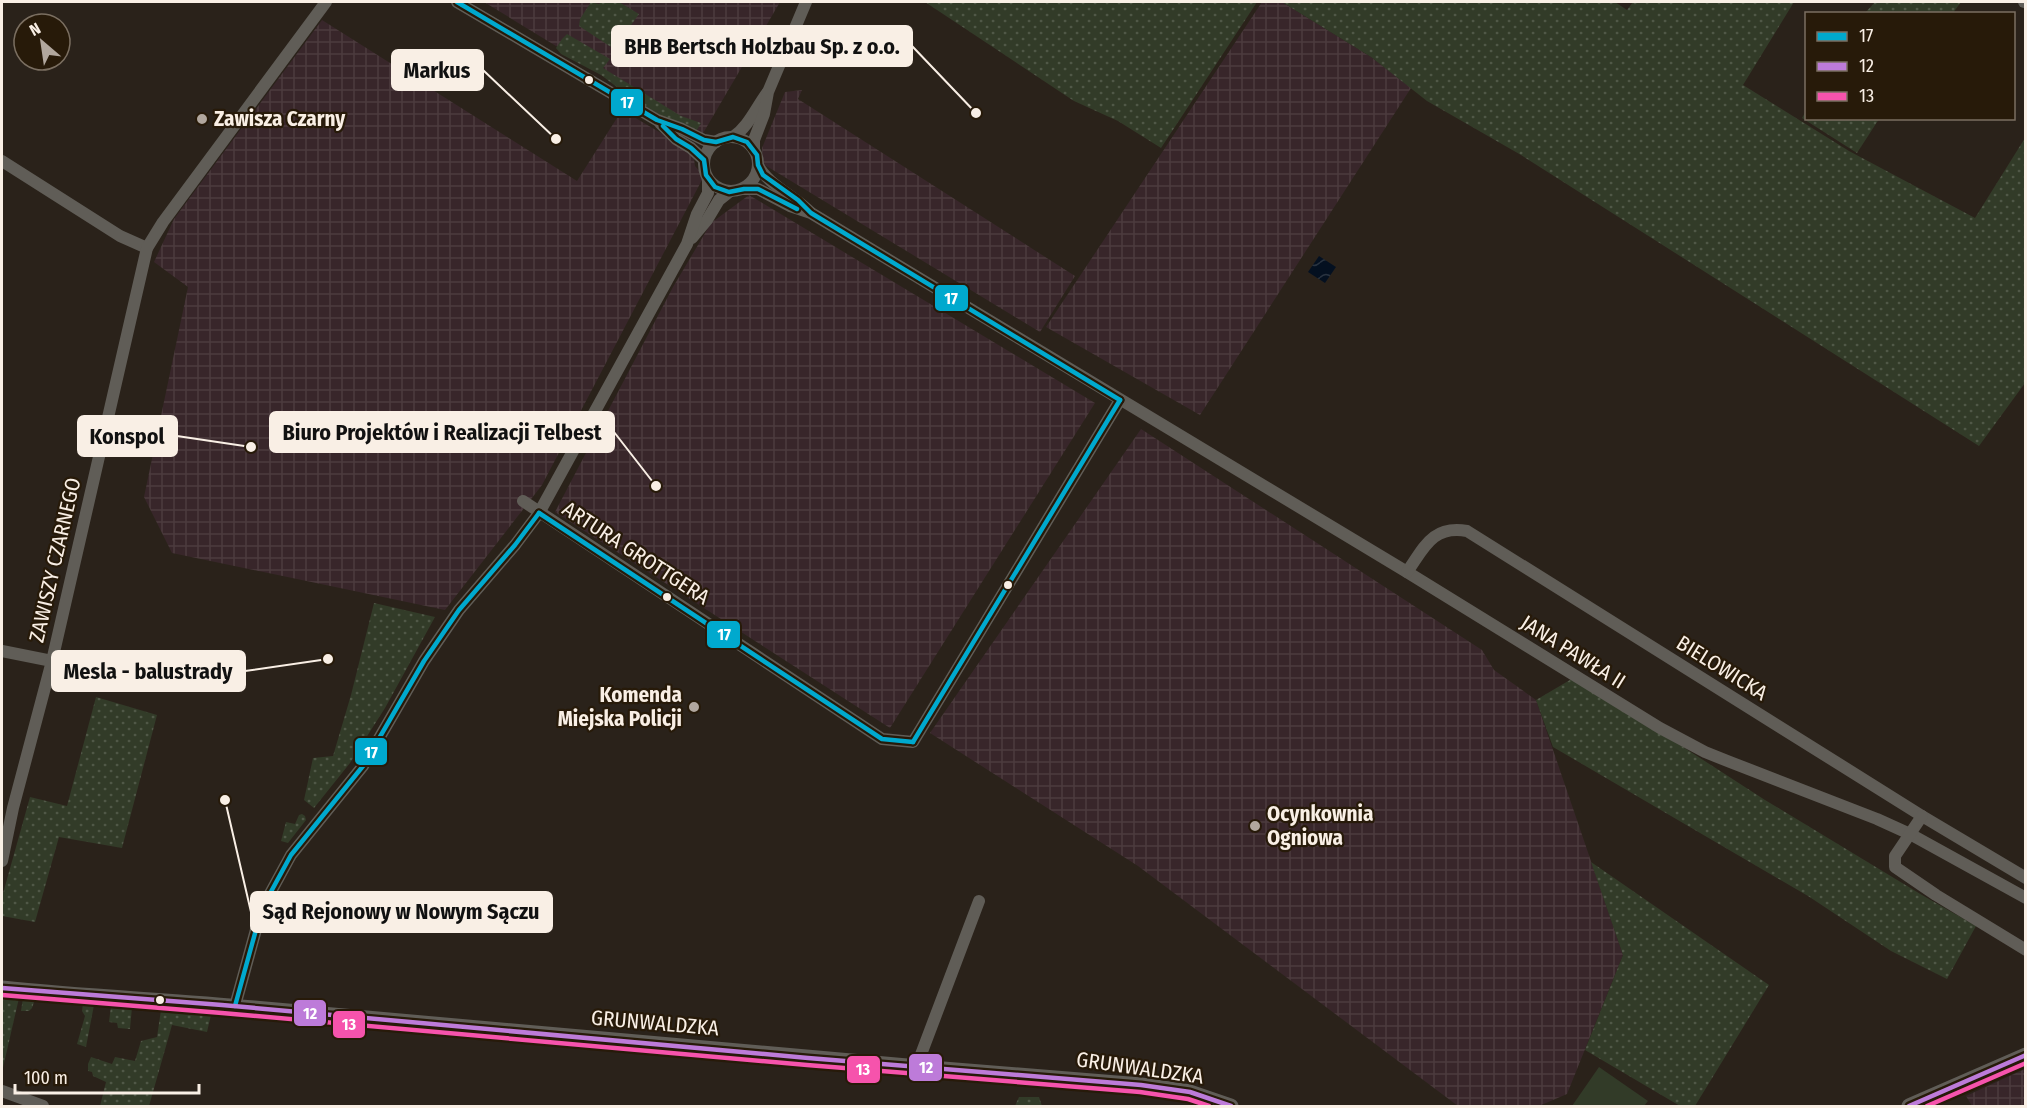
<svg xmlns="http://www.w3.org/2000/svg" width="2027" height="1108" font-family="'Fira Sans Condensed',sans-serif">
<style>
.industrial{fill:url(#industrial-grid)}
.grass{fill:url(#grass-dots)}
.pitch{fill:#323b28}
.water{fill:url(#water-waves)}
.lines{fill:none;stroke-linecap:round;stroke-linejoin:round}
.minor{stroke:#605d57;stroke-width:12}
.tertiary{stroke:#605d57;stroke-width:15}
.bus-1-casing{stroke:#271a09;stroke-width:9}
.bus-2-casing{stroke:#271a09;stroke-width:9}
.bus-3-casing{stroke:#271a09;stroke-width:9}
.bus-1{stroke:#00a9ce;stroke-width:4.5}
.bus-2{stroke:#bd7bd9;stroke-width:4.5}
.bus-3{stroke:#f653ac;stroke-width:4.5}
.bus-dot{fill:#f9efe5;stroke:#271a09;stroke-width:2}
.poi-dot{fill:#b1a79e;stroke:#271a09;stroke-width:2}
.labels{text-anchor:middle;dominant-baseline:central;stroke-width:4.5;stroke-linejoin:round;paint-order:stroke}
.poi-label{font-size:21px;font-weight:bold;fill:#f9efe5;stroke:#271a09;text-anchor:start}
.street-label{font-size:21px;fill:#f9efe5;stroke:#271a09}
.leader{fill:none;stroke:#f9efe5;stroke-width:2}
.callout-dot{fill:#f9efe5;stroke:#271a09;stroke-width:2}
.callout{fill:#f9efe5;stroke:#f9efe5;stroke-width:2}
.callout-label{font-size:22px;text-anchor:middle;font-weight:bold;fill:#111}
.line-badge{stroke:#271a09;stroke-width:2}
.badge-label{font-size:16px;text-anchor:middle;font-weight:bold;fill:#fff}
</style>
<defs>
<pattern id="industrial-grid" width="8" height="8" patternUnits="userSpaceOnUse" patternTransform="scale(1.5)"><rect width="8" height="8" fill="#38262a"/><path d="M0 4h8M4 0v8" fill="none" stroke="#4c3b3e"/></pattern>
<pattern id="grass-dots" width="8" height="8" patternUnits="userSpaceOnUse" patternTransform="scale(1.5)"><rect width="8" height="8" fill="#323b28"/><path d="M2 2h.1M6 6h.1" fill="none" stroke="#505847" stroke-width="1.8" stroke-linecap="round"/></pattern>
<pattern id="water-waves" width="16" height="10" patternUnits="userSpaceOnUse" patternTransform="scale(1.5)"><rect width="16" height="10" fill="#041020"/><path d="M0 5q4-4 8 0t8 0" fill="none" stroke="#293340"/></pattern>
</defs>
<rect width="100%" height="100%" fill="#2a221a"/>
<g class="industrial">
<path d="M484,2H780L702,135Z"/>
<path d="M1262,2H1282L1371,57L1411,88L1200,415L1046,327Z"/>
<path d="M322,20L577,181L622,110L693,152L695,166L704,176L542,485L445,610L172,553L144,497L188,287L154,262L174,219Z"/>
<path d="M802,90L798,99L1075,276L1040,332L763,164L762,148L785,92Z"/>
<path d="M749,195L1095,403L890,728L555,512L673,287L711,223Z"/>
<path d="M1141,429L1482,650L1494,670L1536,700L1623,955L1567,1094L1539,1106H1458L1138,866L930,733Z"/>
<path d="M2025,1069V1106H1972L1966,1096Z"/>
</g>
<g class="grass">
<path d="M591,2L599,4L601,2H619L639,14L614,49L579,26L580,19Z"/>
<path d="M925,2H1257L1161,148L1118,121L1074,101Z"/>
<path d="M1282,2H1615L1627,10L1633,2H1794L1743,85L1849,151L1975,218L2025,138V383L1979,446L1521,155L1427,101L1371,57Z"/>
<path d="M1875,2H1961L1953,13H1865Z"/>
<path d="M567,34L610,59L603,68L681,116L701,123L694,135L634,100L601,75L561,54L556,48L562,39Z"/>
<path d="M1806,111V118L1879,119L1857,153L1802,118Z"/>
<path d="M374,603L435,617L385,708L350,763L314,808L304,800L313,758L333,756L351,695Z"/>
<path d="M1575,677L1765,800L1922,895L1976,926L1947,979L1891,951L1808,896L1553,747L1536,700Z"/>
<path d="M96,697L157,715L122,848L59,837L35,922L2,916V897L30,797L67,806Z"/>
<path d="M302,814L305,816L306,820L288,843L281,841L286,822L295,824L299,815Z"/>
<path d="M1591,862L1769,985L1695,1106H1680L1585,1050L1623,955Z"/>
<path d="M2,996L19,998L2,1072L3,1038L2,1037Z"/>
<path d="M23,998L35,999L32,1008L29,1011H21Z"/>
<path d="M83,1003L94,1005L86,1047L77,1044L85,1016L82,1011Z"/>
<path d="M111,1006L132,1007L130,1029L118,1028L117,1023L109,1022Z"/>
<path d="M161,1010L211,1015L207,1032L172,1025L149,1106H100L106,1082L93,1076L92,1072L88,1071V1064L91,1057L112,1064L115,1057L135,1061L141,1041L157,1037Z"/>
<path d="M1019,1097H1039L1042,1106H1015Z"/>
</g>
<path class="pitch" d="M1599,1067L1648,1101L1644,1106H1572Z"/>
<path class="water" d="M1319,256L1336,267L1325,283L1308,272Z"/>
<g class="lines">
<g class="minor">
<path d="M457,2L657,120L682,129L704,140L716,142"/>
<path d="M2024,2H2026"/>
<path d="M660,123L676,139L691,148L704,160"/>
<circle cx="731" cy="164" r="27"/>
<path d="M733,137C748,127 756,108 767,93"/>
<path d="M754,150V140L764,114L768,92L806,2"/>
<path d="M2,161L120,236L147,248"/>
<path d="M758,165C767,184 794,196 810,212"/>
<path d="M744,189H758L790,206L811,213L1407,572L1660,728L1705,752L1730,762L1877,819L1910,834L2026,898"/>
<path d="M692,238L707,220L719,200L729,192"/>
<path d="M523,501L882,739L913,742L1120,400"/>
<path d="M1407,572C1424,548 1432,525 1467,531L1922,816L2026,878"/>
<path d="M2,651L52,661"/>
<path d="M1922,816L1895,856V867L1936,895L2026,950"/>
<path d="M2,861L13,808L52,661L147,248L163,222L326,2"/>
<path d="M235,1006L257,926L267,899L291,855L363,766L424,661L459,610L515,545L539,513L687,244L697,214L708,193V179"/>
<path d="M917,1065L979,901"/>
<path d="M2,1091L43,1106"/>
</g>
<g class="tertiary">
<path d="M2,988C85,997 170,1000 254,1008C549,1035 845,1062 1141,1085L1190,1092L1231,1106"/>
<path d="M1909,1106L2026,1055"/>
</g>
<g class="bus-1-casing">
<g id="bus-1">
<path d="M457,2L657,120L682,129L704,140L716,142L733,137L747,142L757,155L758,165L763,175L798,200L811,213L1120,400"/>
<path d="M663,126L676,139L691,148L704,160L706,175L715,187L729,192L744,189H758L797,209"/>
<path d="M539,513L882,739L913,742"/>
<path d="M913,742L1120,400"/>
<path d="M235,1006L257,926L267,899L291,855L363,766L424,661L459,610L515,545L539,513"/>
</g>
</g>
<g class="bus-2-casing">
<g id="bus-2">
<path d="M2,988L222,1005L808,1058L1141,1085L1190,1092L1231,1106"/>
<path d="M1909,1106L2026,1055"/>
</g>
</g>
<g class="bus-3-casing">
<g id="bus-3">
<path d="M2,995L222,1013L807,1065L1140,1092L1188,1099L1209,1106"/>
<path d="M1927,1106L2026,1063"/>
</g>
</g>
<use href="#bus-1" class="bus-1"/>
<use href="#bus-2" class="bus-2"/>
<use href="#bus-3" class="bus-3"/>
</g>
<g class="bus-dot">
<circle cx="589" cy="80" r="5"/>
<circle cx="1008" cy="585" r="5"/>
<circle cx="667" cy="597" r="5"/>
<circle cx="160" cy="1000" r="5"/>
</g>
<g class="poi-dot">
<circle cx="202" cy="119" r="6"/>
<circle cx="694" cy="707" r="6"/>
<circle cx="1255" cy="826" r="6"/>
</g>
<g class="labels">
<g class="poi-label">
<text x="214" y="119">Zawisza Czarny</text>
<text x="682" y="695" text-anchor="end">Komenda<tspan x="682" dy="24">Miejska Policji</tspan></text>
<text x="1267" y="814">Ocynkownia<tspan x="1267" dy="24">Ogniowa</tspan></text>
</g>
<g class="street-label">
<text transform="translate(636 553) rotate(33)">ARTURA GROTTGERA</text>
<text transform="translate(55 560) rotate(-77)">ZAWISZY CZARNEGO</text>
<text transform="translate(1573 652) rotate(32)">JANA PAWŁA II</text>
<text transform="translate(1722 668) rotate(32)">BIELOWICKA</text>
<text transform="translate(655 1023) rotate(5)">GRUNWALDZKA</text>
<text transform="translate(1140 1068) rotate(8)">GRUNWALDZKA</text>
</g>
</g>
<path class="leader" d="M976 113L912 46M556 139L483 70M656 486L614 432M251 447L177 436M328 659L245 671M225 800L251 912"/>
<g class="callout-dot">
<circle cx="976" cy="113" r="6"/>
<circle cx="556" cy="139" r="6"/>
<circle cx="656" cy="486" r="6"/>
<circle cx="251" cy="447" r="6"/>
<circle cx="328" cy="659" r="6"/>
<circle cx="225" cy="800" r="6"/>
</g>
<g class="callout">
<rect x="612" y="26" width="300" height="40" rx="6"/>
<rect x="392" y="50" width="91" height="40" rx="6"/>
<rect x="270" y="412" width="344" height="40" rx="6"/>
<rect x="78" y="416" width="99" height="40" rx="6"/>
<rect x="52" y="651" width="193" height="40" rx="6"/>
<rect x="251" y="892" width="301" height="40" rx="6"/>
</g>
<g class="callout-label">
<text x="762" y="54">BHB Bertsch Holzbau Sp. z o.o.</text>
<text x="437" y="78">Markus</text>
<text x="442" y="440">Biuro Projektów i Realizacji Telbest</text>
<text x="127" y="444">Konspol</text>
<text x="148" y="679">Mesla - balustrady</text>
<text x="401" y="919">Sąd Rejonowy w Nowym Sączu</text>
</g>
<g class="line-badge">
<rect x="610" y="88" width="34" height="29" rx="6" fill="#00a9ce"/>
<rect x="934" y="284" width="35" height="28" rx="6" fill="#00a9ce"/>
<rect x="706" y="620" width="35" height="29" rx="6" fill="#00a9ce"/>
<rect x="354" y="737" width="34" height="29" rx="6" fill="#00a9ce"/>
<rect x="293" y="999" width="34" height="28" rx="6" fill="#bd7bd9"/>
<rect x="332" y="1010" width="34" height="29" rx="6" fill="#f653ac"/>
<rect x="908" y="1053" width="35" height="29" rx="6" fill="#bd7bd9"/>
<rect x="846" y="1055" width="35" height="29" rx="6" fill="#f653ac"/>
</g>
<g class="badge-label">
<text x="627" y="108">17</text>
<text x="951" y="304">17</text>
<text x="724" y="640">17</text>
<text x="371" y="758">17</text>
<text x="310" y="1019">12</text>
<text x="349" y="1030">13</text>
<text x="926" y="1073">12</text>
<text x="863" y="1075">13</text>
</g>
<rect width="2027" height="1108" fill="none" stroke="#f9efe5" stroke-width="6"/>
<rect x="1805" y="12" width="210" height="108" fill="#271a09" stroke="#7b6f61" stroke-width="1.5"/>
<rect x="1817" y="32" width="30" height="9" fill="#00a9ce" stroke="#7b6f61" stroke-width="1.5"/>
<text x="1859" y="42" font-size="18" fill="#f9efe5">17</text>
<rect x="1817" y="62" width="30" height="9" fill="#bd7bd9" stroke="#7b6f61" stroke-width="1.5"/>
<text x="1859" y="72" font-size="18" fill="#f9efe5">12</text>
<rect x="1817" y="92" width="30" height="9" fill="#f653ac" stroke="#7b6f61" stroke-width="1.5"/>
<text x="1859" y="102" font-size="18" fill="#f9efe5">13</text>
<g transform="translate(42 42) rotate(331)"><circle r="28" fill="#271a09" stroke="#7b6f61" stroke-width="1.5"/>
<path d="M0-4.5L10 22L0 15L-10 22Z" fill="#b1a79e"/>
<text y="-9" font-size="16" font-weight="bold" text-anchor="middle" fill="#f9efe5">N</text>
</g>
<path d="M15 1084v9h184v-9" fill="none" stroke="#f9efe5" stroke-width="3"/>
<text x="24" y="1084" font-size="18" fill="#f9efe5" stroke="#271a09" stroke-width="4.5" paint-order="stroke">100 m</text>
</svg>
